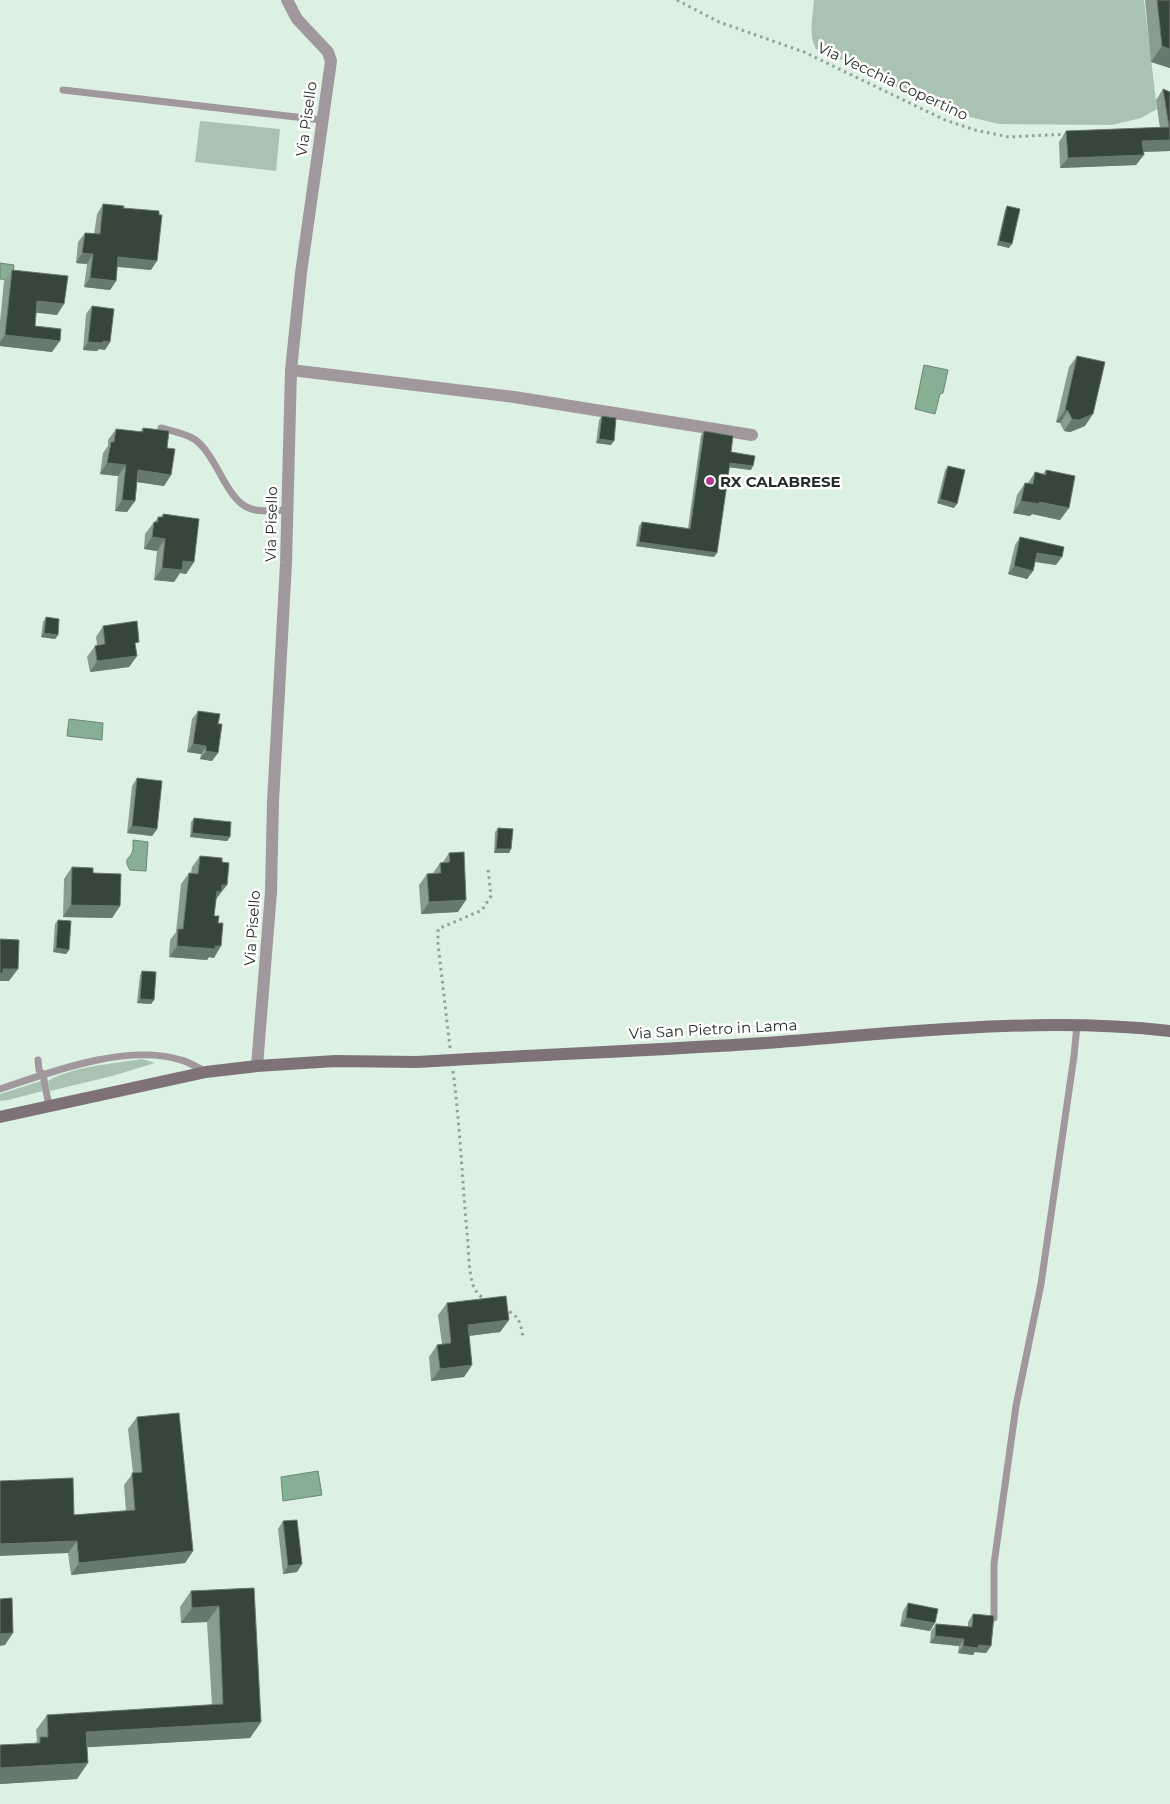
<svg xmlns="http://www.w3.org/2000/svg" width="1170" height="1804" font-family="Montserrat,sans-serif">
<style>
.green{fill:#aac3b1}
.water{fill:#87af93;stroke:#6a8873}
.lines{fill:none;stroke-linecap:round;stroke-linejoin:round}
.path{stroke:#92a196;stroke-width:3;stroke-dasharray:2.5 4;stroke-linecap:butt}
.service{stroke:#a1989d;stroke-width:7}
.minor{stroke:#a1989d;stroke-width:12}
.secondary{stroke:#7e7178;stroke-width:12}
.wall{fill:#8a9c8e}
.shaded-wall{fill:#68796d}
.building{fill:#36463b;stroke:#68796d}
.poi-dot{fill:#b33a8f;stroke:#fff;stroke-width:2}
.labels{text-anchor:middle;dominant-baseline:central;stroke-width:5;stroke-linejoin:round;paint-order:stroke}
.street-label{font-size:15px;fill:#252c27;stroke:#fff}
.poi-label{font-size:15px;font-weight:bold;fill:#252c27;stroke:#fff;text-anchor:start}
</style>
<rect width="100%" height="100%" fill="#ddf1e2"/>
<g class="green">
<path d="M814,0H1144L1157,109L1141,118L1112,125L999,124L953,113L909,94L865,70L816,49C808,36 813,15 814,0Z"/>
<path d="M200,121L280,129L276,171L195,162Z"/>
<path d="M142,1059L155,1063L112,1076L50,1091L48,1081C73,1066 113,1064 142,1059Z"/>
<path d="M41,1081L43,1091L8,1100L0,1101V1094Z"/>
</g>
<g class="water">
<path d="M0,263L14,265L12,280L0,279Z"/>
<path d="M924,365L948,370L943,393L940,394L935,414L915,409Z"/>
<path d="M69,719L103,723L102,740L67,736Z"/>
<path d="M133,840L148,842L146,871L130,870C122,857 131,860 133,849C133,848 133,841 133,840Z"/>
<path d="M318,1471L322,1495L283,1501L281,1477Z"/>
</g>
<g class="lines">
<g class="path">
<path d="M677,0L719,22L804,52L945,120L975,130L1009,137L1068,134"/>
<path d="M450,1048L438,944V929L482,910L491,896L488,869"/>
<path d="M453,1071C460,1125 462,1178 467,1232C469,1249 468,1269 473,1285C475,1291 480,1296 485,1300"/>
<path d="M504,1308C519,1317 520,1320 523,1337"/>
</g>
<g class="service">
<path d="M63,90L322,120"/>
<path d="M161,428C172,431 184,433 194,439C216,453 226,500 249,508C260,513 276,510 287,510"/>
<path d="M38,1060L39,1070L43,1075L49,1106"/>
<path d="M0,1089C51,1072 127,1043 181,1060C189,1062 198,1068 205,1071"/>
<path d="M994,1618V1564L1016,1406L1041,1284L1074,1056L1077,1025"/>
</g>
<g class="minor">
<path d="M291,370L514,397L752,435"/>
<path d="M257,1066L271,892L273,802L286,563L291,370L301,273L331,61L328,52L297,19L287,0"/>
</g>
<path class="secondary" d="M0,1117L206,1072L257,1066L335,1061L417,1062L452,1060C556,1054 661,1050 766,1043C900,1033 1036,1016 1170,1031"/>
</g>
<g class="wall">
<path d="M1145,0H1170V68L1151,62Z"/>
<path d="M1163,89L1170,92V151L1144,152L1136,165L1060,168L1059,142L1066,131L1160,128L1156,100Z"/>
<path d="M103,204L123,208L151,270L117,267L116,281L110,290L84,287L87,264L76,263L78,242L85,233L94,234L97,214Z"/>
<path d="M1007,206L1009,248L997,245L1005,210Z"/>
<path d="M12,270L57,315L36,312L35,326L52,352L0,346V322L4,281Z"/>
<path d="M92,306L110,342L105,350L99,349L97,351L83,350L86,314Z"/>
<path d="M1077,356L1085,426L1070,432L1064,431L1060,423L1056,422L1069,367Z"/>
<path d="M602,416L611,445L596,443L599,420Z"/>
<path d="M143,428L167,448L171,475L164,486L137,482L135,501L127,512L115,511L118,476L100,474L103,453L108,446V440L116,429L140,432Z"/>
<path d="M704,431L731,452L751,470L729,467L714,557L636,546L639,526L642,522L688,528L701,435Z"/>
<path d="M948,466L954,508L937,503L945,470Z"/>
<path d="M1046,470L1060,520L1032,514L1030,516L1013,513L1017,495L1025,483H1028L1035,472L1043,474Z"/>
<path d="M163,514L194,562L186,574L180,573L174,582L154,580L157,551L144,549L145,534L154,522H155L158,517H161Z"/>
<path d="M1020,537L1056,565L1035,562L1033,571L1027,579L1008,574L1015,545Z"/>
<path d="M46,617L58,635L55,639L41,637L43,622Z"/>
<path d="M103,626L137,656L129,667L90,672L87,657L95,646L97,645L96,637Z"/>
<path d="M198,711L218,724L212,761L200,759L201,754L187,752L192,719Z"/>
<path d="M137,778L157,829L152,836L127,833L132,786Z"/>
<path d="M194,818L230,837L227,841L190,837L191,822Z"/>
<path d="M498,828L511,849L509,853H494L495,832Z"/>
<path d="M449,853L458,912L421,914L419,885L427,874L433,873L440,863L443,862Z"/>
<path d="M200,856L219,896H218L216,898L214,916V958L209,957L207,960L169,957L170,940L176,932L181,884L189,873H191L192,867Z"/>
<path d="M72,867L93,873L120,906L112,918L63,917L64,879Z"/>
<path d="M58,920L69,950L66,954L53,952L55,924Z"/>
<path d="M142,971L154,1000L151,1004L137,1003L140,975Z"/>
<path d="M447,1303L509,1320L500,1332L469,1336L472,1365L464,1377L431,1381L429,1357L437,1345L442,1344L438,1315Z"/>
<path d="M137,1417L193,1551L185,1563L71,1575L68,1553L74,1515L126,1511L124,1485L133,1473L128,1429Z"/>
<path d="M283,1521L302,1564L297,1572L283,1574L278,1529Z"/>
<path d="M254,1588L261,1722L250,1738L87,1747L77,1779L0,1784V1745L35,1744L37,1741L36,1730L47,1715L212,1705L207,1622L181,1623L180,1607L191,1591Z"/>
<path d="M908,1603L930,1631L900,1626L903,1611Z"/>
<path d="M973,1614L991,1646L986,1653L975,1652L973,1655L958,1653L959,1646L930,1643L931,1631L936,1624L968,1627V1622Z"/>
</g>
<g class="shaded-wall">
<path d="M1162,46L1170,49V68L1151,62Z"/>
<path d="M1170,140V151L1135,152L1142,141Z"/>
<path d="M1144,155L1136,165L1060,168L1068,158Z"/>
<path d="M999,241L1012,244L1009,248L997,245Z"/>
<path d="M82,253L93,254L87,264L76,263Z"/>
<path d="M118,257L157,261L151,270L112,266Z"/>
<path d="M90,278L116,281L110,290L84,287Z"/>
<path d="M37,301L64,304L57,315L30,312Z"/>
<path d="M5,335L60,341L52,352L0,346V342Z"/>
<path d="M103,341L110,342L105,350L99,349L97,351L83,350L88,342Z"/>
<path d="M1065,410L1068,411L1060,423L1056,422Z"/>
<path d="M1093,414L1085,426L1070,432L1064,431L1072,419Z"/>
<path d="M599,439L614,441L611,445L596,443Z"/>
<path d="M107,463L126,465L118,476L100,474Z"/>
<path d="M730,463L753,466L751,470L727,467Z"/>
<path d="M138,470L171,475L164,486L130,481Z"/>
<path d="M940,499L957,504L954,508L937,503Z"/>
<path d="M122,500L135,501L127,512L115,511Z"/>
<path d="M1021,501L1039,502L1069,508L1060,520L1032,514L1030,516L1013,513Z"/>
<path d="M152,537L165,539L157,551L144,549Z"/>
<path d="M639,542L717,553L714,557L636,546Z"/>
<path d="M1037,553L1062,557L1056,565L1031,561Z"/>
<path d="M183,561L194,562L186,574L180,573L174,582L154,580L162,568Z"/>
<path d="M1014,566L1033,571L1027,579L1008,574Z"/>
<path d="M44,633L58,635L55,639L41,637Z"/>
<path d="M137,656L129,667L90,672L97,661Z"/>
<path d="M193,744L206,746L201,754L187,752Z"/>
<path d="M206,751L218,753L212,761L200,759Z"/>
<path d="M132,826L157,829L152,836L127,833Z"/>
<path d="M192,833L230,837L227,841L190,837Z"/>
<path d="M496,849H511L509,853H494Z"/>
<path d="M222,885H227L213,903L209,902Z"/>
<path d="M466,900L458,912L421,914L429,902Z"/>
<path d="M71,905L120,906L112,918L63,917Z"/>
<path d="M177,946H221L214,958L209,957L207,960L169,957Z"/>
<path d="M56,948L69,950L66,954L53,952Z"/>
<path d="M3,969H18L9,981H0V973Z"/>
<path d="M140,999L154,1000L151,1004L137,1003Z"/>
<path d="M509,1320L500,1332L459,1337L468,1325Z"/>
<path d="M472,1365L464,1377L431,1381L440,1369Z"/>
<path d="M77,1541L68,1553L0,1556V1544Z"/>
<path d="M193,1551L185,1563L71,1575L79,1563Z"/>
<path d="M302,1564L297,1572L283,1574L288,1566Z"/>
<path d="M219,1606L207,1622L181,1623L192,1608Z"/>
<path d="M906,1618L935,1623L930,1631L900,1626Z"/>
<path d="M13,1633L5,1645L0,1646V1634Z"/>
<path d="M935,1636L964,1639L959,1646L930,1643Z"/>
<path d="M978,1645L991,1646L986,1653L975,1652L973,1655L958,1653L963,1646Z"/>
<path d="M261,1722L250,1738L75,1748L86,1732Z"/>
<path d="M88,1763L77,1779L0,1784V1768Z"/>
</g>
<g class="building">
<path d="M1157,0H1170V49L1162,46Z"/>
<path d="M1163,89L1170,92V140L1142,141L1144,155L1068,158L1066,131L1169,127Z"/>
<path d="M103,204L124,206L123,208L159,211V215H162L157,261L118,257L116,281L90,278L93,254L82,253L85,233L100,234Z"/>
<path d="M1007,206L1020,209L1012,244L999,241Z"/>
<path d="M12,270L68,276L64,304L37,301L35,326L61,329L60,341L5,335Z"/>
<path d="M92,306L114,309L110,342L103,341V343L88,342Z"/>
<path d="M1077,356L1105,362L1093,414L1079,420L1072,419L1068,411L1065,410Z"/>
<path d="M602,416L616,418L614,441L599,439Z"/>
<path d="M143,428L169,431L167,448L175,449L171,475L138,470L135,501L122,500L126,465L107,463L111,442H114L116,429L143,432Z"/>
<path d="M704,431L733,436L731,452L755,456L753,466L730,463L717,553L639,542L642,522L690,529Z"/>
<path d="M948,466L965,470L957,504L940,499Z"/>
<path d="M1046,470L1075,476L1069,508L1039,502V504L1021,501L1025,483L1033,484L1035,472L1046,475Z"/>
<path d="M163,514L199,519L194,562L183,561L182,570L162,568L165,539L152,537L154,522H158V517H163Z"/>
<path d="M1020,537L1064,547L1062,557L1037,553L1033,571L1014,566Z"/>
<path d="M46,617L59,619L58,635L44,633Z"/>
<path d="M137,621L139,642L135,643L137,656L97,661L95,646L105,644L103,626Z"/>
<path d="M198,711L220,714L218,724H222L218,753L206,751V746L193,744Z"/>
<path d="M137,778L162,781L157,829L132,826Z"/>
<path d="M194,818L231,822L230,837L192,833Z"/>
<path d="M498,828L513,829L511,849H496Z"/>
<path d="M464,852L466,900L429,902L427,874L441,873L440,863L450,862L449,853Z"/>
<path d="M200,856L222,858V862L229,863L227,885H222L221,892L217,891L214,916H219L218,923H223L221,946H215V949L177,946L178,929H183L189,873L198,874Z"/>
<path d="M72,867L93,868V873L121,874L120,906L71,905Z"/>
<path d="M58,920L71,921L69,950L56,948Z"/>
<path d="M0,939L19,940L18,969H3V973H0Z"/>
<path d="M142,971L156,972L154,1000L140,999Z"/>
<path d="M506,1296L509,1320L468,1325L472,1365L440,1369L437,1345L451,1343L447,1303Z"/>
<path d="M179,1413L193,1551L79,1563L77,1541L0,1544V1481L73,1478L74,1515L135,1510L132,1473L142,1472L137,1417Z"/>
<path d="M297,1520L302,1564L288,1566L283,1521Z"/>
<path d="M254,1588L261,1722L86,1732L88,1763L0,1768V1745L40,1743V1737H48L47,1715L223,1704L219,1606L192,1608L191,1591Z"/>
<path d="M12,1598L13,1633L0,1634V1599Z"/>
<path d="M908,1603L938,1609L935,1623L906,1618Z"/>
<path d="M973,1614L994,1616L991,1646L978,1645V1648L963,1646L964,1639L935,1636L936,1624L972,1627Z"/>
</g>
<circle class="poi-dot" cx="710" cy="481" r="5"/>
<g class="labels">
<g class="street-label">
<text transform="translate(893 81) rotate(25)">Via Vecchia Copertino</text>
<text transform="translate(306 119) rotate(-82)">Via Pisello</text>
<text transform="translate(271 524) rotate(-89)">Via Pisello</text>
<text transform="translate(252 928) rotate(-86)">Via Pisello</text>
<text transform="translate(713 1029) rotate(-3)">Via San Pietro in Lama</text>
</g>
<g class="poi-label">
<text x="720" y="481">RX CALABRESE</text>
</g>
</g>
</svg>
